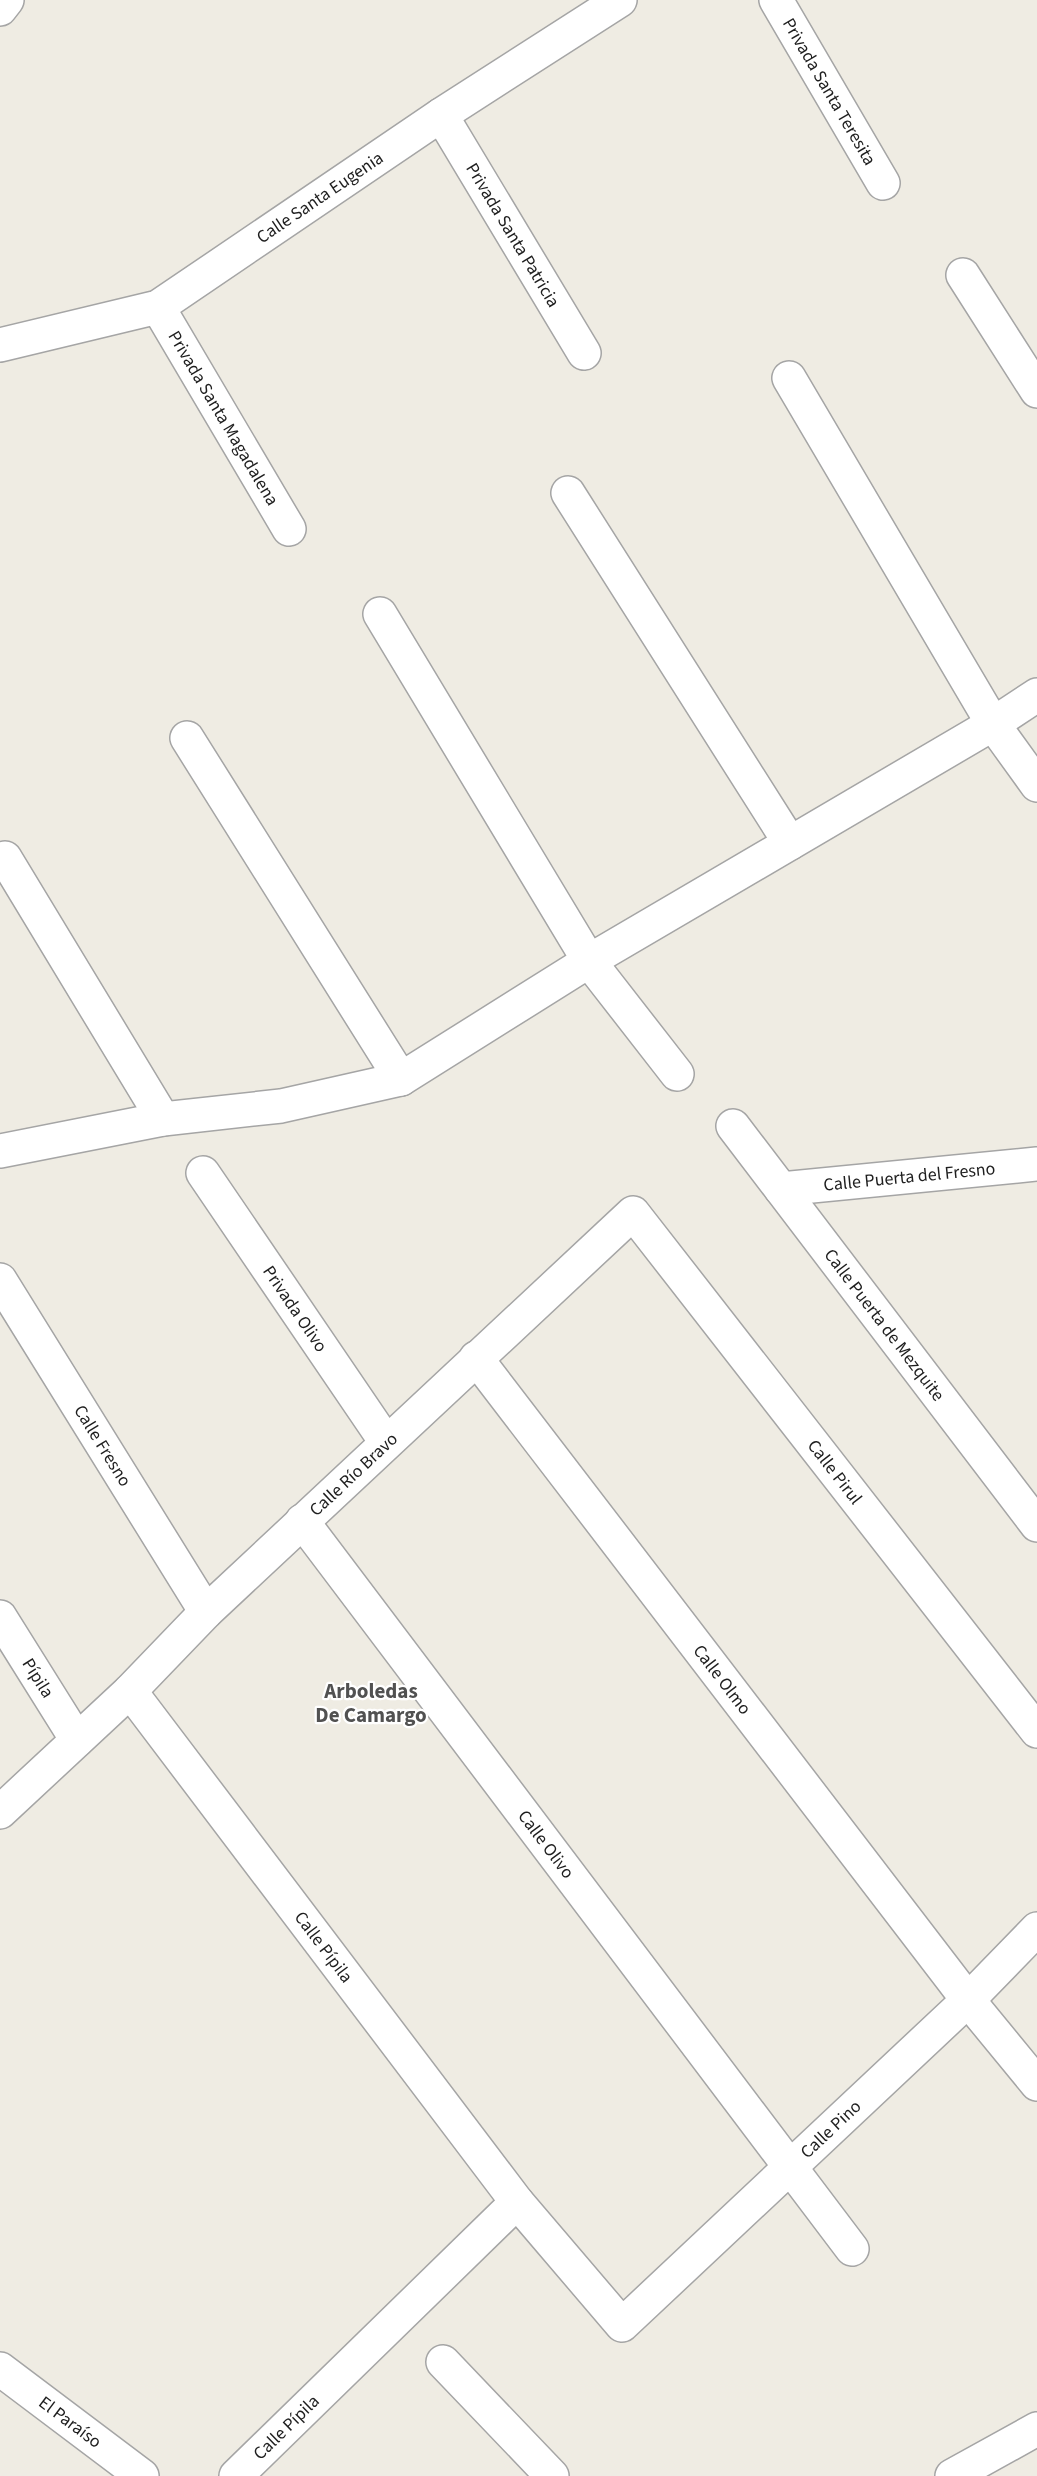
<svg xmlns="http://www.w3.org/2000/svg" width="1037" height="2476" font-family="'Source Sans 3',sans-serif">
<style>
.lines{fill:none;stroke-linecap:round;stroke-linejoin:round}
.minor-casing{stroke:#a5a5a5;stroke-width:36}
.minor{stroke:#fff;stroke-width:33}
.labels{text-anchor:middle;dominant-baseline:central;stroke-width:4.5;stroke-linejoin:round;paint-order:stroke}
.street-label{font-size:18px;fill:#1e1e1e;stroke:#fff}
.quarter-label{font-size:21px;font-weight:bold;fill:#515151;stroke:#fff}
</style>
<rect width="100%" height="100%" fill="#efece3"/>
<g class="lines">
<g class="minor-casing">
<g id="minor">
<path id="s1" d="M776,0L883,183"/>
<path d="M0,9L7,0"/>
<path id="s2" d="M441,115L584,353"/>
<path d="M963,275L1037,391"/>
<path id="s3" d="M158,307L289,529"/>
<path id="s4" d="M0,345L158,307L441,115L620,0"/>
<path d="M789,378L993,724L1037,785"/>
<path d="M568,493L790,843"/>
<path d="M380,614L589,961L677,1074"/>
<path d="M187,738L401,1079"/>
<path d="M5,858L163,1119"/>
<path id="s5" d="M733,1126L1037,1525"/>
<path d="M0,1151L163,1119L281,1106L401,1079L589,961L993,724L1037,695"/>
<path id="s6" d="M203,1173L386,1442"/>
<path id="s7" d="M781,1189L1037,1164"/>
<path id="s8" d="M0,1280L206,1612"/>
<path id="s9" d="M476,1358L968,2000L1037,2084"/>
<path id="s10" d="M302,1521L852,2249"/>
<path id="s11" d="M0,1617L77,1740"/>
<path id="s12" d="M130,1691L517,2202L622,2325L968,2000L1037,1929"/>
<path id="s13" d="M0,1812L130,1691L206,1612L633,1213L1037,1731"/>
<path d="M443,2362L552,2476"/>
<path id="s14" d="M0,2369L142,2476"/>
<path id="s15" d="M236,2476L517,2202"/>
<path d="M952,2476L1037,2429"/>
</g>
</g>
<use href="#minor" class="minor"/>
</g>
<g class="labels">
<g class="street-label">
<text stroke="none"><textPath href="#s1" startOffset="106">Privada Santa Teresita</textPath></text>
<text stroke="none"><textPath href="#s4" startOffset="358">Calle Santa Eugenia</textPath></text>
<text stroke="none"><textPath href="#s2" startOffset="140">Privada Santa Patricia</textPath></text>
<text stroke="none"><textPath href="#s3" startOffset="129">Privada Santa Magadalena</textPath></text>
<text stroke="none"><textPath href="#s7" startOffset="129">Calle Puerta del Fresno</textPath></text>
<text stroke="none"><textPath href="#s6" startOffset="164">Privada Olivo</textPath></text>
<text stroke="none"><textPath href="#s5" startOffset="250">Calle Puerta de Mezquite</textPath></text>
<text stroke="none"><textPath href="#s8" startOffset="195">Calle Fresno</textPath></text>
<text stroke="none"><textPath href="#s13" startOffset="1200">Calle Pirul</textPath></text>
<text stroke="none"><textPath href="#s13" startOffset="489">Calle Río Bravo</textPath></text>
<text stroke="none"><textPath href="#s11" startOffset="72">Pípila</textPath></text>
<text stroke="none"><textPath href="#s9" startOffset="405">Calle Olmo</textPath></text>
<text stroke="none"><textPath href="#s10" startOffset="405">Calle Olivo</textPath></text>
<text stroke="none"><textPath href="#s12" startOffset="321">Calle Pípila</textPath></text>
<text stroke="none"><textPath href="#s12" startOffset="1089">Calle Pino</textPath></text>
<text stroke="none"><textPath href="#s14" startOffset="88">El Paraíso</textPath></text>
<text stroke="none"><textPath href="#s15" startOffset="70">Calle Pípila</textPath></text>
</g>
<g class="quarter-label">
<text x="371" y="1691">Arboledas<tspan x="371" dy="24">De Camargo</tspan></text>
</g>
</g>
</svg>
